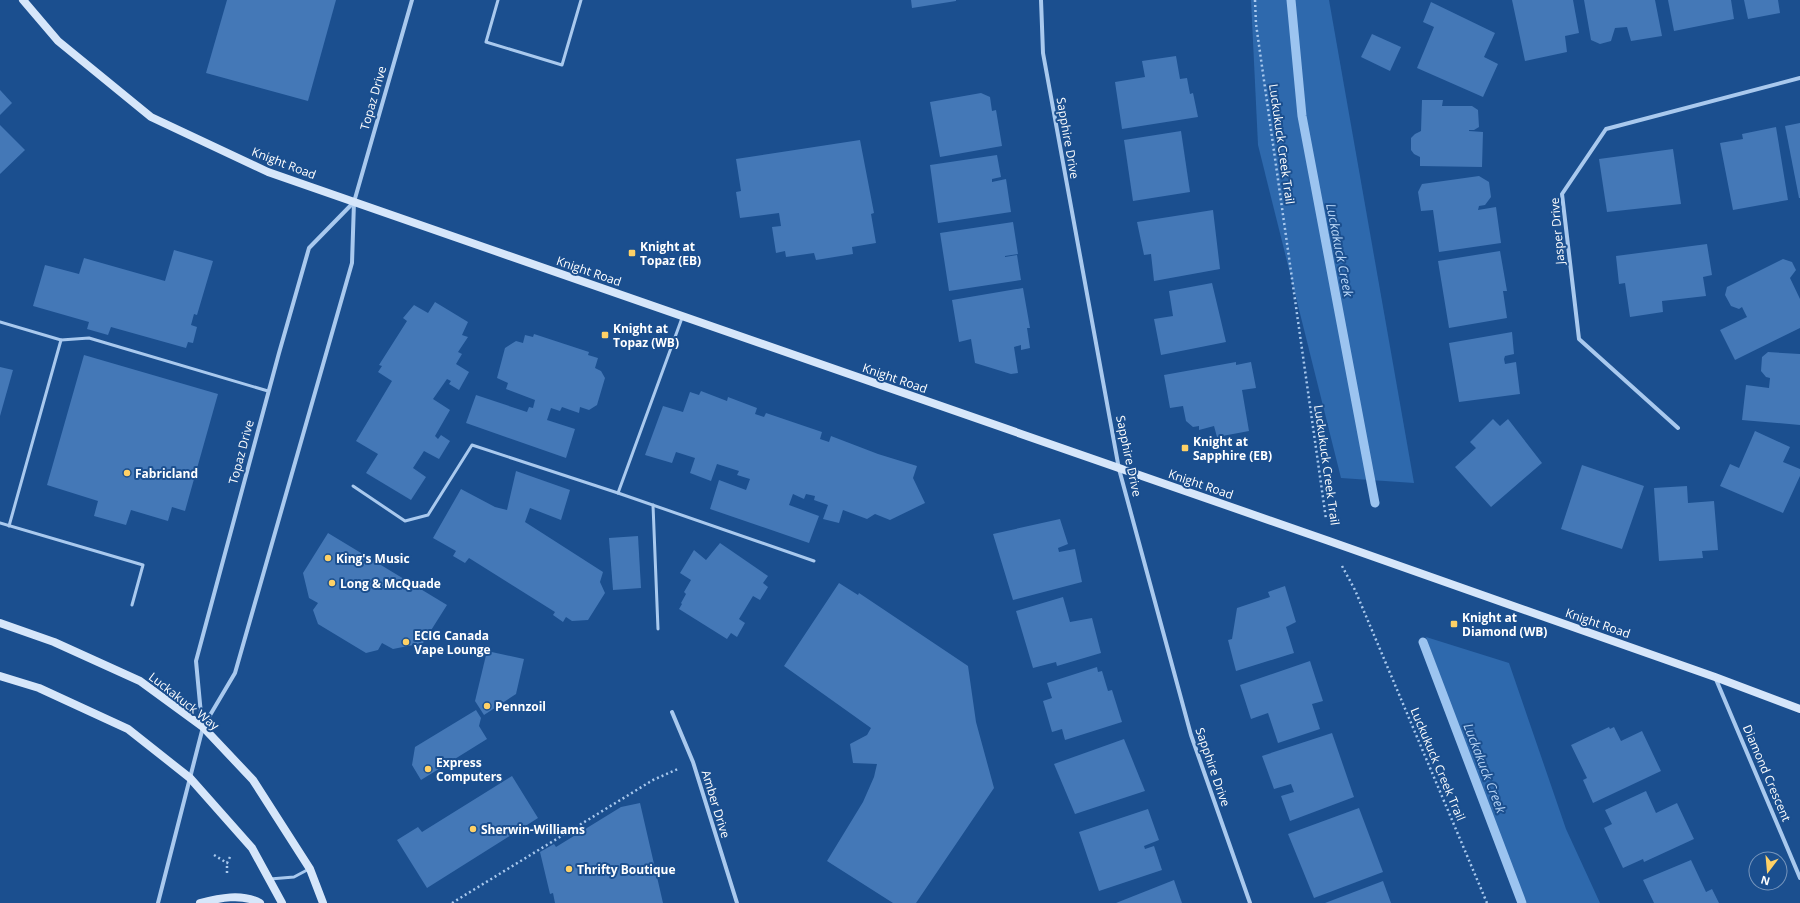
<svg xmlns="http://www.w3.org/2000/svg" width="1800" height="903" font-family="'Open Sans',sans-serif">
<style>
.green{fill:#2e69ad}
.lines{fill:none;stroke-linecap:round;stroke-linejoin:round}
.stream{stroke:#9cc4f0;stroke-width:9}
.building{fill:#4478b7}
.path{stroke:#a9c9ee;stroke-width:2.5;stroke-dasharray:2 3;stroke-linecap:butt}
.lane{stroke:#a9c9ee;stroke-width:3}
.street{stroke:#a9c9ee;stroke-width:4}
.secondary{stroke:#d6e6fa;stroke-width:8}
.poi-dot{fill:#ffd166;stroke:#1b4f8f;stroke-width:1.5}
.labels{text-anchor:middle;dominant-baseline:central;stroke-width:4;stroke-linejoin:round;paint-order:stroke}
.street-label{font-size:12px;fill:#fff;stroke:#1b4f8f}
.poi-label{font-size:12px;font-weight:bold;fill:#fff;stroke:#1b4f8f;text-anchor:start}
.water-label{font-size:13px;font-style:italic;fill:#b5d3f5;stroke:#1b4f8f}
</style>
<rect width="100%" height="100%" fill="#1b4f8f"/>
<g class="green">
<path d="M1251,0H1329L1414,483L1341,478L1258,145Z"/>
<path d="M1426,637L1509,663L1566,829L1600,903H1527L1511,872Z"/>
</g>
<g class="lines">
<g class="stream">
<path d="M1291,0L1302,116L1375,503"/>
<path d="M1423,642L1522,903"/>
</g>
</g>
<g class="building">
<path d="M227,0H336L308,101L206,73Z"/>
<path d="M911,0H956V1L912,8Z"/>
<path d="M1512,0H1573L1579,33L1565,36L1567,52L1525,61Z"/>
<path d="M1584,0H1655L1662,36L1631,41L1627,27L1615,28L1611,41L1600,44L1591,40Z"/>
<path d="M1668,0H1731L1734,19L1674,31Z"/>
<path d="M1744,0H1778L1780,13L1748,19Z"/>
<path d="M1431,2L1495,33L1484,57L1498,64L1483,97L1417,68L1434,27L1423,22Z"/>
<path d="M1372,34L1401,47L1390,71L1361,57Z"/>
<path d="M1176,56L1180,79L1187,78L1190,94L1193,93L1198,117L1122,129L1115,82L1145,77L1142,61Z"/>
<path d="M0,90L12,103L0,115Z"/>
<path d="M981,93L990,97L992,111L996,110L1002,146L940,157L930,102Z"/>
<path d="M1422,100H1443L1442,106H1472L1478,110L1479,127L1474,130H1469V131L1483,132L1482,167L1420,166V157L1414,154L1411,150V138L1415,134L1421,131Z"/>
<path d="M1800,123V198H1799L1785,126Z"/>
<path d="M0,125L25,150L0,174Z"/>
<path d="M1776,127L1788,200L1733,210L1720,143L1743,139L1742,134Z"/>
<path d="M1181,131L1190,192L1133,201L1124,140Z"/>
<path d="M860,140L874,213L871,214L876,243L852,247L853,254L816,260L814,253L786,257L785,251L776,253L772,227L781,226L779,213L740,218L736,192L741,191L736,159Z"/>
<path d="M1673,149L1681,204L1607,212L1599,159Z"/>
<path d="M997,155L1001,177L992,179V182L1006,179L1011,212L938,223L930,165Z"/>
<path d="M1479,176L1489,182L1491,197L1485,205L1479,206L1478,210L1496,207L1501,243L1439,252L1433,210L1421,211L1418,192L1422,184Z"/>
<path d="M1213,210L1220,269L1154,281L1151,254L1144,255L1137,222Z"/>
<path d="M1013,222L1018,254L1005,256V257L1017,255L1021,280L949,291L940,233Z"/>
<path d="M1707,244L1712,275L1703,277L1706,296L1662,301L1663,312L1630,317L1625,283L1619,284L1616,256Z"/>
<path d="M174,250L213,261L197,315L194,314L191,325L197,327L193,343L188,342L186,348L111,327L108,335L87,329L89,322L33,306L45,265L79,274L84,258L165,281Z"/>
<path d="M1500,251L1507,291H1503L1507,318L1449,328L1438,261Z"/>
<path d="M1783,259L1792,262L1796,270L1790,278L1800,299V328L1735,360L1720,330L1747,317L1742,307L1739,309L1731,306L1725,295L1727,287Z"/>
<path d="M1212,283L1226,342L1161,355L1154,319L1173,316L1169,291Z"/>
<path d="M1023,288L1030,328H1027L1030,348L1021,350V345L1014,347L1018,373L1011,374L975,363L971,339L959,342L952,300Z"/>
<path d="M435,302L468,322L462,335L468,337L458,352L462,354L456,364L469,372L459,390L449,384L451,381L447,379L433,399L450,410L435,436L438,439L441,435L450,441L439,459L424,451L413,468L426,477L411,500L366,473L378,454L356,441L392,381L378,372L382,366L379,365L407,321L403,318L414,305L428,313Z"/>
<path d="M1512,332L1514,354L1505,356L1504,359L1505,364L1516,362L1520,394L1459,402L1449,343Z"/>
<path d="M534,334L589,352L588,355L598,358L595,368L601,371L605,378L597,405L589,410L580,407L579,413L562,407L560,411L551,408L547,420L575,429L566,458L466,423L476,395L527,412L529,407L533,408L535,400L506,389L508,383L497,378L505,348L516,341L523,343L525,335L533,337Z"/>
<path d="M1768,352L1800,354V425L1742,420L1746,385L1769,388L1770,378L1766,377L1761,371L1762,357Z"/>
<path d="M84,355L218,394L185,511L172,507L168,521L131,510L126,525L94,516L98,501L47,485Z"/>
<path d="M1236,362V365L1251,362L1256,388L1242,390L1249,431L1217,437L1214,426L1199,430V426L1193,427L1186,421L1183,406L1170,408L1164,375Z"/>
<path d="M0,367L13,370L0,416Z"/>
<path d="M701,391L727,401L728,397L757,408L755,414L764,417L766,413L822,432L820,439L829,442L831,436L878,454L917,466L913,478L925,503L890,520L875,514L867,519L843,510L839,523L823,519L828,505L814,500L815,496L806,494L804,499L793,494L789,505L819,516L809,543L710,509L719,480L746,490L750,479L737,475L739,471L717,464L711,481L690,473L695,458L676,452L672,463L645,455L663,406L683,412L690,392L699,395Z"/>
<path d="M1493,419L1500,426L1508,419L1542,463L1491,507L1455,467L1476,448L1470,442Z"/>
<path d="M1755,431L1790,447L1783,462L1800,469V476L1783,513L1720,486L1730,464L1739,468Z"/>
<path d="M1582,465L1644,486L1622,549L1561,529Z"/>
<path d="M516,471L570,490L561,520L530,508L525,522L603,572L600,582L605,593L588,620L572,621L566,617L563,622L553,615L555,612L469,558L465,563L453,556L456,551L433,538L461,489L495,507L507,510Z"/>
<path d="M1687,486L1688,503L1714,501L1718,550L1702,551L1703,558L1659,561L1654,488Z"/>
<path d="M1060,519L1068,544L1058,548L1059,552L1075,549L1082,582L1013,600L993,534Z"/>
<path d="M328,533L447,605L423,643L393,649L382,643L378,650L366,653L318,624L313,610L318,603L309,598L303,573Z"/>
<path d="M638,536L641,588L613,590L609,538Z"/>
<path d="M720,543L768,576L763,583L768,587L760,600L753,596L739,619L745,623L737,637L731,633L727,639L679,609L682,604L681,603L686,594L684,592L691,580L680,573L694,550L706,560Z"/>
<path d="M839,583L858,595L859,593L968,666L976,722L994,788L916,903H893L827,861L863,802L874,777L877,764L853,763L850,744L867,735L871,728L784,666Z"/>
<path d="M1285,586L1296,622L1286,627L1294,653L1236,671L1228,640L1232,639L1237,608L1270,597L1268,592Z"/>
<path d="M1063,597L1070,622L1092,618L1101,653L1057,666L1056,662L1033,668L1016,611Z"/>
<path d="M487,651L524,659L516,694L484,715L475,701Z"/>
<path d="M1310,661L1323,701L1312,704L1320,729L1278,743L1268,713L1251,719L1240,685Z"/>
<path d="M1097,667L1098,672L1102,671L1108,691L1112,690L1122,722L1065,740L1062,729L1052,732L1043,701L1052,698L1047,683Z"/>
<path d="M476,710L481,718L479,726L487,739L421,780L412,765L415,747Z"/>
<path d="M1609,727L1610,729L1614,727L1621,741L1642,731L1661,771L1593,803L1583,780L1587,778L1571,745Z"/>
<path d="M1332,733L1354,797L1290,821L1281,796L1294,792L1291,784L1274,789L1262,756Z"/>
<path d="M1124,739L1145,791L1075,814L1054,764Z"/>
<path d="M512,776L538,818L427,888L397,840L418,827L422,832Z"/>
<path d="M1646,791L1656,813L1677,803L1694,839L1644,862L1643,859L1623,868L1604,828L1612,824L1605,810Z"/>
<path d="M640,803L663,903H555L553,893L550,894L540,852L554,844L556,847L621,807Z"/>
<path d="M1359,808L1383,872L1314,898L1288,834Z"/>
<path d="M1148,809L1159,840L1144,846L1145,849L1154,846L1162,870L1099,891L1079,832Z"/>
<path d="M1691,860L1706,892L1712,889L1719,903H1654L1643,880Z"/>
<path d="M1174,880L1182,903H1116Z"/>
<path d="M1383,881L1391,903H1325Z"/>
</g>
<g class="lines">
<g class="path">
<path d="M1255,0L1256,24L1326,519"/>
<path d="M1342,566L1355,590L1487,903"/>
<path d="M214,855L227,863L231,855"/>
<path d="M227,873V863"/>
<path d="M452,903L653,780L678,769"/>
</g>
<g class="lane">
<path d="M498,0L486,42L562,65L581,0"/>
<path d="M0,322L61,340L9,526"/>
<path d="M61,340L89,338L268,391"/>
<path d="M353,486L405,521L428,515L472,445L618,493L682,318"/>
<path d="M618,493L814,561"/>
<path d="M653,505L658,629"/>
<path d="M0,523L143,565L132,605"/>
<path d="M270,879L294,877L309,869"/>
</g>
<g class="street">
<path d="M1041,0L1043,53L1119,469L1191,735L1250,903"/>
<path d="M1678,428L1579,339L1562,194L1606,129L1800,78"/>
<path d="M1715,677L1800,878"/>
<path d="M672,712L693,762L737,903"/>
<path d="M202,725L196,661L279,353L309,248L354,202"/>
<path d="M158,903L203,727L235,673L352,263L354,202L412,0"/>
</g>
<g class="secondary">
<path d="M23,0L58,41L151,117L268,172L1329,541L1715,677L1800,709"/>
<path d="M0,623L54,642L140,681L203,727L253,780L310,869L323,903"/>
<path d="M0,676L39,688L128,729L190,778L252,848L282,903"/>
<path d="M200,903C219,898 242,893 260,903"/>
</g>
</g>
<g class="poi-dot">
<rect x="628" y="249" width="8" height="8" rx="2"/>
<rect x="601" y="331" width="8" height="8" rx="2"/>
<rect x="1181" y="444" width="8" height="8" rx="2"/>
<circle cx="127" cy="473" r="4"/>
<circle cx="328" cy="558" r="4"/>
<circle cx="332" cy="583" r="4"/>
<rect x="1450" y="620" width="8" height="8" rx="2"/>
<circle cx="406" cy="642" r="4"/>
<circle cx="487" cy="706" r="4"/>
<circle cx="428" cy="769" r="4"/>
<circle cx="473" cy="829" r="4"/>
<circle cx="569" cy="869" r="4"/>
</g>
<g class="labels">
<g class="street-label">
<text transform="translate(373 98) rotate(-74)">Topaz Drive</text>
<text transform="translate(1068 138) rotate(80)">Sapphire Drive</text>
<text transform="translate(1282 144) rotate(82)">Luckukuck Creek Trail</text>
<text transform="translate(284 163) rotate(21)">Knight Road</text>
<text transform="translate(1557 231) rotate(-95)">Jasper Drive</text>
<text transform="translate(589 271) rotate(19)">Knight Road</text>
<text transform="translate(895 378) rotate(19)">Knight Road</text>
<text transform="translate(241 452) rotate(-75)">Topaz Drive</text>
<text transform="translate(1129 456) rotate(78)">Sapphire Drive</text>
<text transform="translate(1327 465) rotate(82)">Luckukuck Creek Trail</text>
<text transform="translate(1201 484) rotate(19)">Knight Road</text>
<text transform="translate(1598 623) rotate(19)">Knight Road</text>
<text transform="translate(184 701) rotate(38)">Luckakuck Way</text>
<text transform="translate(1438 764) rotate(67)">Luckukuck Creek Trail</text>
<text transform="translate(1213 767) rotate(71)">Sapphire Drive</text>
<text transform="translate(1767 773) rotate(67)">Diamond Crescent</text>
<text transform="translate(716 804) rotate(73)">Amber Drive</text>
</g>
<g class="poi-label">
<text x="640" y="246">Knight at<tspan x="640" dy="14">Topaz (EB)</tspan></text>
<text x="613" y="328">Knight at<tspan x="613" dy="14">Topaz (WB)</tspan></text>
<text x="1193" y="441">Knight at<tspan x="1193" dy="14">Sapphire (EB)</tspan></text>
<text x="135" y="473">Fabricland</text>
<text x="336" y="558">King's Music</text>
<text x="340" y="583">Long &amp; McQuade</text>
<text x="1462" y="617">Knight at<tspan x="1462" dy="14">Diamond (WB)</tspan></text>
<text x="414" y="635">ECIG Canada<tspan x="414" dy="14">Vape Lounge</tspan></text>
<text x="495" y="706">Pennzoil</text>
<text x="436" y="762">Express<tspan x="436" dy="14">Computers</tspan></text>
<text x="481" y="829">Sherwin-Williams</text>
<text x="577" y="869">Thrifty Boutique</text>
</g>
<g class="water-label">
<text transform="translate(1340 250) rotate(79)">Luckakuck Creek</text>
<text transform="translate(1485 768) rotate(69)">Luckakuck Creek</text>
</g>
</g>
<g transform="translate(1768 871) rotate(196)"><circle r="19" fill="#1b4f8f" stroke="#7695bc"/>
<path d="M0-3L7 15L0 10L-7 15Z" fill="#ffd166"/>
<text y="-6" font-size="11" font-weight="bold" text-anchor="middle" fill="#ffffff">N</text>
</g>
</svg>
